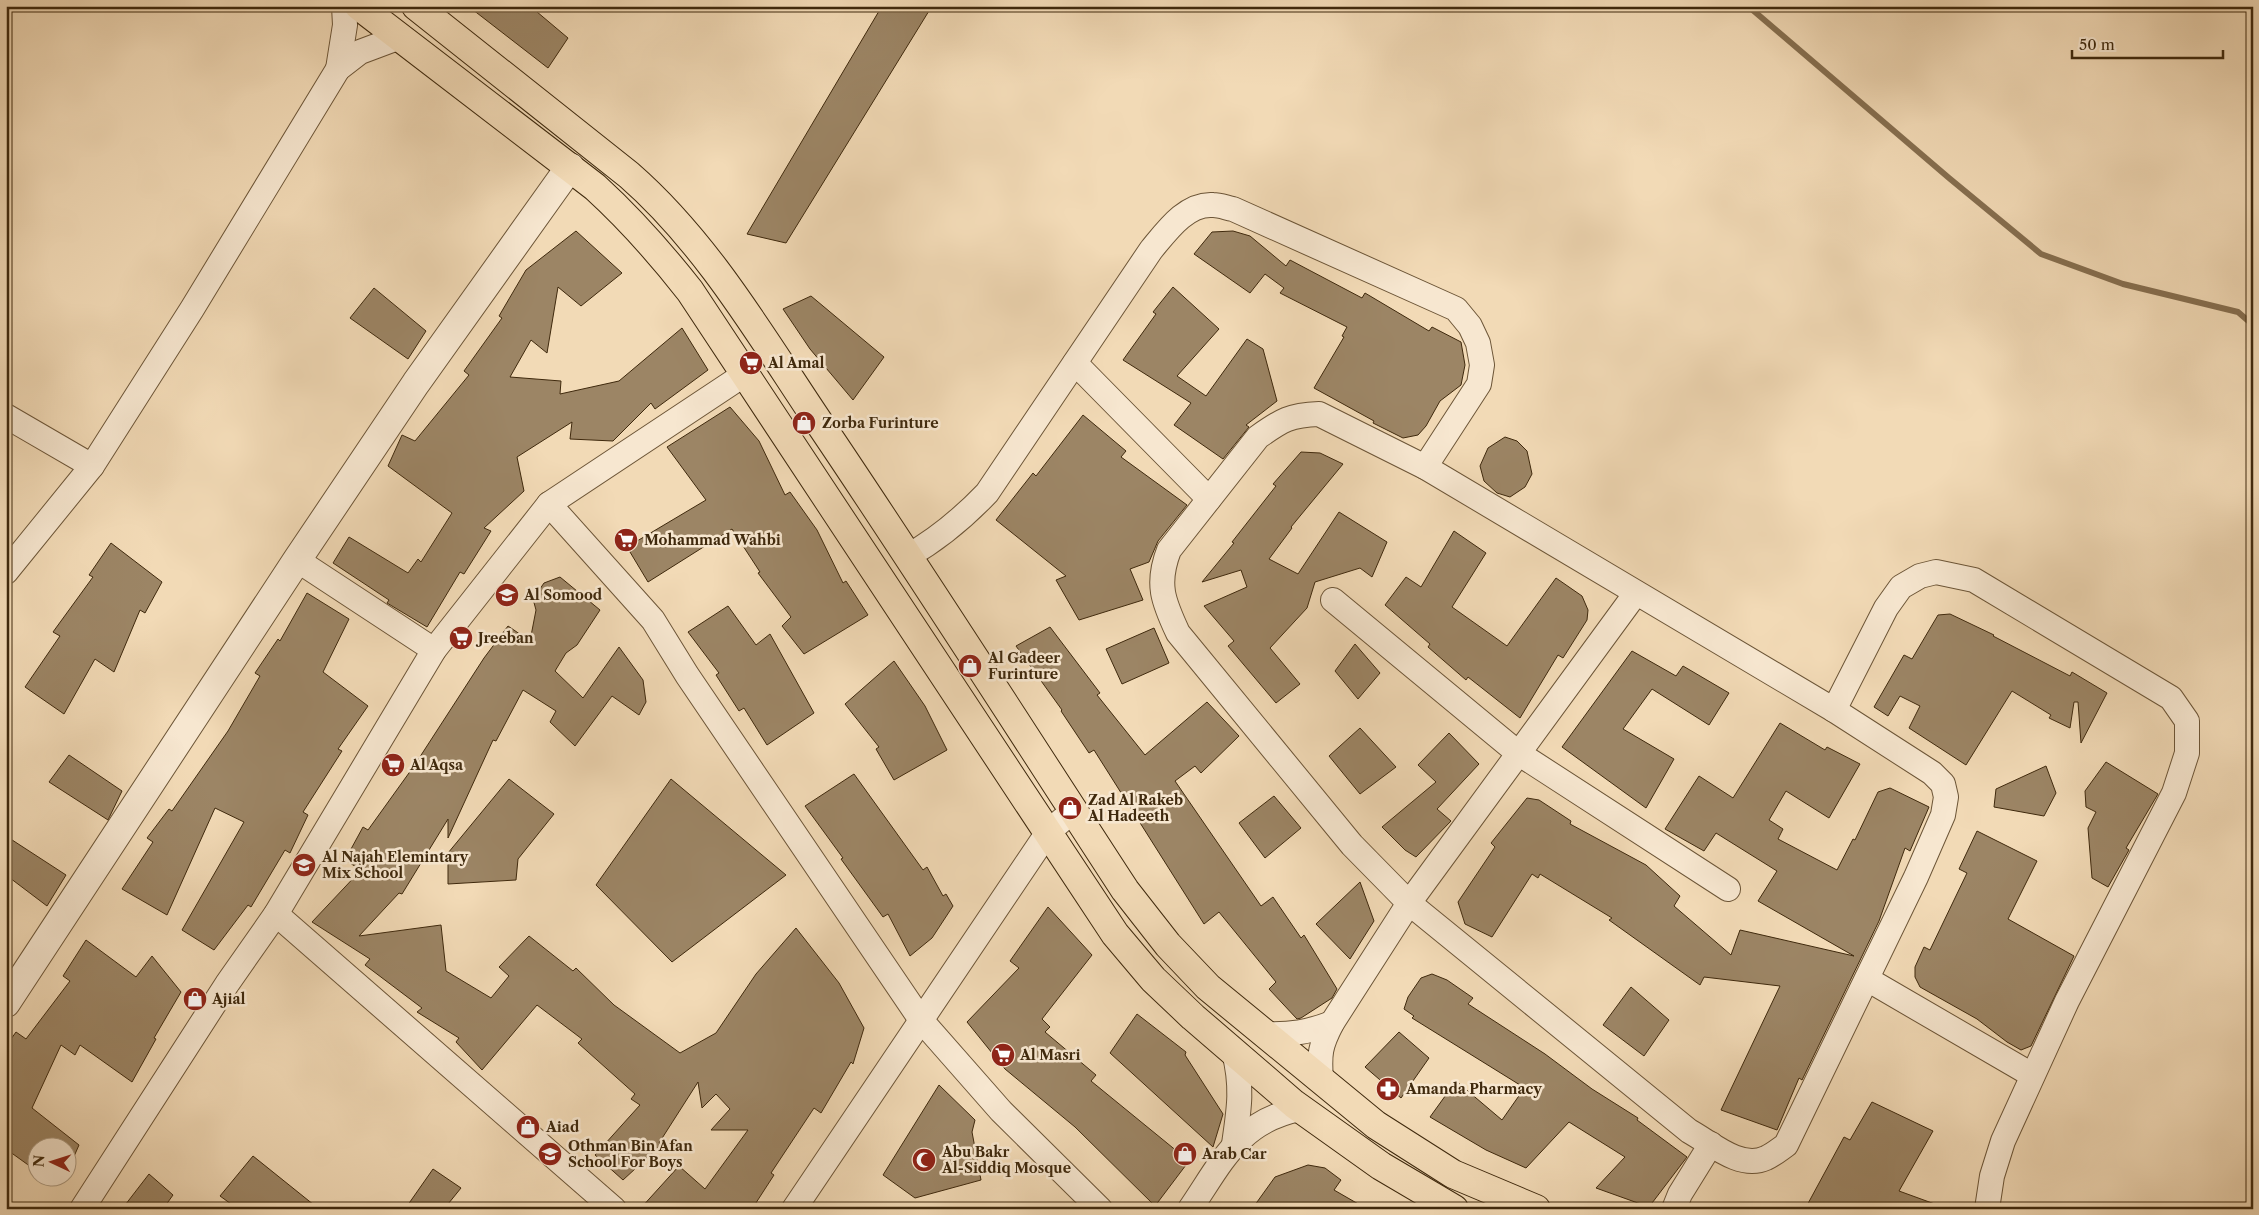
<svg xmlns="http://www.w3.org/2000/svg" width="2259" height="1215" font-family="'Libre Caslon Text',serif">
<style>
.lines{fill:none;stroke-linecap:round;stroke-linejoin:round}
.stream{stroke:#866f50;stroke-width:6}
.building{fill:#9c8565;stroke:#3f290d}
.minor-casing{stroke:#6c5537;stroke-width:26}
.tertiary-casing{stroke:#6c5537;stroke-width:30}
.primary-casing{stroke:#3f290d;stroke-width:30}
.minor{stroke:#f7e7d0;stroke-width:24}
.tertiary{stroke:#f7e7d0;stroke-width:28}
.primary{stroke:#f2dab6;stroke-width:28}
.labels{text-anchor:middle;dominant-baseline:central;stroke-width:5;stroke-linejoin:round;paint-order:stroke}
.poi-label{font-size:14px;font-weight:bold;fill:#3f290d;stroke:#f7e7d0;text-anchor:start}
</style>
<rect width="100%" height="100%" fill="#f2dab6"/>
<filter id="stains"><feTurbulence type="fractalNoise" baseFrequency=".004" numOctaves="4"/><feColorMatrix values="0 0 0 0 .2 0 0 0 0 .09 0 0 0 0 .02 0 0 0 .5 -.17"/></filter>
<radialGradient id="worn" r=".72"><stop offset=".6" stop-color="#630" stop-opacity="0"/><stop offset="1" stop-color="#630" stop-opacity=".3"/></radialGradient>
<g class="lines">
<path class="stream" d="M1748,6L1949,178L2041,254L2123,284L2238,312L2253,325"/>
</g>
<g class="building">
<path d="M468,6H530L568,38L548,68Z"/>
<path d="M882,6H932L786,243L747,234Z"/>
<path d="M576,231L622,273L581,306L558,287L547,353L531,340L510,377L561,381L560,394L619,381L682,328L708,370L655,409L651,403L613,441L570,439L572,422L517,457L524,491L484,528L491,531L464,574L460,572L427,627L387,603L389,600L333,563L349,537L408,573L418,559L421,562L452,513L388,466L402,435L415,441L469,375L464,371L502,318L499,316L526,270Z"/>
<path d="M1233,231L1250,236L1286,266L1290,260L1362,298L1365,293L1429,331L1432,327L1461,342L1465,365L1461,385L1440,401L1426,426L1418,435L1403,438L1373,423L1374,421L1314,388L1344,337L1342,336L1347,327L1280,293L1284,288L1265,274L1250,293L1194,254L1212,232Z"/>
<path d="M1173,287L1219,329L1177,376L1206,396L1247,339L1263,349L1277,401L1246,425L1249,427L1223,459L1174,425L1191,403L1123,360L1156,314L1153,312Z"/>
<path d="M374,288L426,331L408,359L350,318Z"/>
<path d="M811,296L884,357L853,400L810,349L783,309Z"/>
<path d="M730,407L759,441L785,495L790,492L817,530L843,583L846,581L868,615L804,654L782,626L791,617L758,573L760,572L732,529L648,582L627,547L706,500L667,447Z"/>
<path d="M1083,415L1126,451L1121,457L1187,505L1158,541L1149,562L1130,569L1143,600L1079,620L1056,580L1066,576L996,520L1033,473L1036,476Z"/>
<path d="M1505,437L1517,441L1527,451L1532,474L1525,487L1510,497L1497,493L1484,481L1480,466L1488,448Z"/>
<path d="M1301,452L1320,453L1343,464L1291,527L1292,528L1269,559L1298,574L1339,512L1387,542L1372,577L1360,568L1315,582L1307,608L1270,648L1300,684L1276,703L1228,646L1234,641L1204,606L1247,587L1241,570L1202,582L1234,543L1232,542L1276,486L1273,484Z"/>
<path d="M1454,531L1486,553L1452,607L1507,646L1556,578L1582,596L1588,610L1587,620L1563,658L1558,655L1520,718L1468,677L1466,680L1428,647L1430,644L1385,605L1406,577L1421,587Z"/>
<path d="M111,543L162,582L145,613L140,610L114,672L95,659L64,714L25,687L60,636L53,632L93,577L89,575Z"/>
<path d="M560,577L600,610L577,645L566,653L555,671L583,698L619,647L643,680L646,702L639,715L612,696L575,746L550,722L556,711L523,690L496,741L493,740L448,838V819L402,894L399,893L359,936L441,925L446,971L491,998L509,976L499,967L529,936L573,971L576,968L614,1005L680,1053L716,1033L756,974L796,928L839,983L864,1028L853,1064L851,1062L821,1113L814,1108L771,1173L774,1175L752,1209H640L679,1166L705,1189L748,1130H711L730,1109L716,1094L702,1108L698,1082L659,1143L661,1145L623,1180L595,1155L640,1105L631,1099L635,1094L578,1043L582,1039L537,1005L482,1070L456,1042L459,1038L417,1012L422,1008L365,965L370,959L312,922L361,870L345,860L363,827L368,830L414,766L484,658L508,626L530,641L536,610L533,599L544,583Z"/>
<path d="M307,593L349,619L323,672L368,706L338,749L342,751L303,812L308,815L290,853L285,850L251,907L248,905L214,950L182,930L244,822L215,808L167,915L122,889L153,842L147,838L169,809L172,811L228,731L260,676L255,673L278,639L280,641Z"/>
<path d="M728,606L756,645L770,634L814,713L767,745L744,708L739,711L716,675L719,673L688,632Z"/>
<path d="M1950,614L1994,635L1993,636L2070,676L2072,672L2107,693L2081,743L2078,702H2074L2070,728L2049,718L2051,715L2012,691L1966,765L1909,728L1920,706L1900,696L1888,716L1874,707L1904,655L1912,659L1938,615Z"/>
<path d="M1050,627L1100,693L1097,695L1145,755L1207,702L1239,736L1201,773L1195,766L1175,781L1261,906L1273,897L1301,938L1304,935L1337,989L1332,998L1301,1018L1297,1019L1269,989L1276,982L1219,912L1204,924L1094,750L1089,753L1061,711L1062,710L1016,646Z"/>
<path d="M1154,628L1169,663L1122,684L1106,649Z"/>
<path d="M1355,644L1380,673L1358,699L1335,671Z"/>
<path d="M1632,651L1676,676L1683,666L1729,693L1709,725L1652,689L1623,729L1674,759L1646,808L1562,747Z"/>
<path d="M894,661L925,706L947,750L894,780L876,749L879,747L845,704Z"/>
<path d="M1780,723L1825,750L1827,747L1860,764L1829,818L1786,791L1769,820L1783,829L1778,839L1837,870L1853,839L1855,840L1878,792L1890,788L1929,807L1910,851L1905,848L1879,921L1802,1080L1799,1078L1777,1130L1721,1110L1780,986L1704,977L1700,985L1609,920L1612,918L1540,874L1538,878L1532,874L1492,937L1465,924L1458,902L1495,847L1491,843L1527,798L1539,800L1571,821L1570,824L1646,865L1680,896L1674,906L1731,955L1740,930L1854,956L1758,901L1777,871L1716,833L1704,851L1665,829L1699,776L1733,798Z"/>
<path d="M1360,728L1396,767L1360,794L1329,756Z"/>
<path d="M1449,733L1479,764L1437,809L1451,821L1416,857L1405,850L1382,827L1436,782L1418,765Z"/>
<path d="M69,755L122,791L108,820L49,782Z"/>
<path d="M2106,762L2158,794L2126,848L2129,850L2108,887L2092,878L2088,828L2096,812L2086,807L2085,791Z"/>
<path d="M2046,766L2056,793L2044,816L1994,807L1996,789Z"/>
<path d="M854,774L923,870L927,867L943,896L946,894L953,906L932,938L910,956L888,914L883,917L841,859L843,858L805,806Z"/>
<path d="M509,779L554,814L518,859L516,880L448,884V853Z"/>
<path d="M671,779L786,875L672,962L596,885Z"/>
<path d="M1274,796L1301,828L1265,858L1239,823Z"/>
<path d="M1977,831L2037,861L2008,919L2074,956L2031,1046L2021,1050L2007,1042L1977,1019L1920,987L1915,977V967L1924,947L1930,950L1967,873L1959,869Z"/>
<path d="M6,836L66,875L47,906L6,875Z"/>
<path d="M1360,882L1374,921L1350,959L1316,924Z"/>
<path d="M1048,907L1092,955L1042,1019L1050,1027L1045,1032L1096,1075L1091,1081L1189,1161L1155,1206L1075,1127L1005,1069L967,1022L1019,968L1010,961Z"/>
<path d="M86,940L136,977L152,956L181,992L154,1038L156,1039L132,1082L80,1045L75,1055L61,1045L32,1108L79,1145L68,1170V1148H38V1172L6,1149V1046L16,1032L26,1039L70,981L63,976Z"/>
<path d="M1432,974L1447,980L1473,998L1468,1004L1545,1054L1592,1089L1638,1118L1637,1120L1687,1157L1649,1207L1596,1188L1625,1157L1569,1122L1526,1168L1486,1150L1430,1117L1456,1081L1502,1120L1523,1090L1518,1087L1520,1085L1412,1018L1414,1016L1404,1009L1408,997L1421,978Z"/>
<path d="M1631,987L1669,1020L1644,1056L1603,1025Z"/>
<path d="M1137,1014L1186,1052L1185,1055L1223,1114L1213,1147L1110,1053Z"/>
<path d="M1399,1032L1429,1058L1401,1098L1365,1067Z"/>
<path d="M939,1085L975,1120L972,1132L981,1180L915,1198L883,1175Z"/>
<path d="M1872,1102L1933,1131L1899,1191L1943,1207V1209H1805L1844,1137L1850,1140Z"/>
<path d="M253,1156L319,1209H238L220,1196Z"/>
<path d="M1308,1165L1325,1168L1341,1180L1334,1190L1367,1209H1252L1275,1177Z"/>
<path d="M433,1169L461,1188L444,1209H405Z"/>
<path d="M149,1174L173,1195L163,1209H122Z"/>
</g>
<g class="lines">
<g class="minor-casing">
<g id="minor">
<path d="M338,69L345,25L344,6"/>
<path d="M1075,363L1209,499"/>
<path d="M1319,414L1425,467L1834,710L1932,773L1943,784L1946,797L1943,815L1916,877L1786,1145C1780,1149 1773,1155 1766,1158C1740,1170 1711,1143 1689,1131L1409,903L1352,845L1178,633C1163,601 1156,584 1169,550L1258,437C1282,420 1290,415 1319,414Z"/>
<path d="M6,416L92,466"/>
<path d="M549,504L653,620L687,675L921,1020L1001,1111L1100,1209"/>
<path d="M908,556C938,539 963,518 987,493L1151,250C1166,232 1186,203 1213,205C1220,205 1227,208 1233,209L1456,309L1470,326L1478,343L1482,365L1479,384L1425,467"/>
<path d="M297,560L434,650"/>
<path d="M6,572L92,466L192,309L338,69L360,52L400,37"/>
<path d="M1333,600L1518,753L1728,889"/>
<path d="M1834,710L1886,608L1901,587L1920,576L1936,572L1974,580L2171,698L2187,721V753L2174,793L2067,1001L2003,1141L1992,1176L1987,1209"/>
<path d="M276,914L614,1209"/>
<path d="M1867,979L2032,1075"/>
<path d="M1265,1034C1290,1035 1309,1032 1332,1023"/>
<path d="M1234,1052C1243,1087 1239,1110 1234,1144"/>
<path d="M1321,1080C1319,1054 1320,1046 1332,1023L1409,903L1636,593"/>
<path d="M82,1209L227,984L276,914L434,650L549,504L745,374"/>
<path d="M794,1209L1048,832L1074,810"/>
<path d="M1190,1209C1222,1162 1239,1121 1300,1109"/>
<path d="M1674,1209L1680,1194L1711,1144"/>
</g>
</g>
<g class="tertiary-casing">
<path id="tertiary" d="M6,1003L297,560L416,383L570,167"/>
</g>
<g class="primary-casing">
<g id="primary">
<path d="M359,6L595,187C630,219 661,254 690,291L1115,934L1153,979L1193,1017L1294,1104L1381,1166L1454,1209"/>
<path d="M416,6L629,175C708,244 762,338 820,424C924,578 1024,735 1125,890L1168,945L1208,987L1376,1125L1453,1174L1536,1209"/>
</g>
</g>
<use href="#minor" class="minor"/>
<use href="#tertiary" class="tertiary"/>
<use href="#primary" class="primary"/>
</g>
<defs>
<g id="supermarket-disc" transform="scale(1.25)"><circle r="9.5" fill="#8f2418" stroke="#f7e7d0"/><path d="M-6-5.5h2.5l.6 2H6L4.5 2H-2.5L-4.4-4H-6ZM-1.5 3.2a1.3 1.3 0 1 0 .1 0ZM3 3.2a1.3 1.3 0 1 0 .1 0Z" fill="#fff"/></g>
<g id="shop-disc" transform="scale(1.25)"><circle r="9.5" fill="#8f2418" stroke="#f7e7d0"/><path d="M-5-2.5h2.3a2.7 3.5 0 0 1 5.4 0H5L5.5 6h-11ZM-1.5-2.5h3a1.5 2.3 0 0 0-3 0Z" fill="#fff"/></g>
<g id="school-disc" transform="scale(1.25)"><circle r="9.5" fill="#8f2418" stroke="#f7e7d0"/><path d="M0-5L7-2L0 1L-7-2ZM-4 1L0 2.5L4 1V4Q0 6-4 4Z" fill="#fff"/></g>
<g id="pharmacy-disc" transform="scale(1.25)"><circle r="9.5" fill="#8f2418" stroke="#f7e7d0"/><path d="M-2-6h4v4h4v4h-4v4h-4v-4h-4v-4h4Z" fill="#fff"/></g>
<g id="mosque-disc" transform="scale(1.25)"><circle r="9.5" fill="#8f2418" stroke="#f7e7d0"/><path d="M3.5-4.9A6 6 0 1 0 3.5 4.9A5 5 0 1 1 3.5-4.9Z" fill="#fff"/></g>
</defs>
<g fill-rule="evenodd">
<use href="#supermarket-disc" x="751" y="363"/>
<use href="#shop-disc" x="804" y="423"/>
<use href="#supermarket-disc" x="626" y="540"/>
<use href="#school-disc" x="507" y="595"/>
<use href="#supermarket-disc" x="461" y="638"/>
<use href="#shop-disc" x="970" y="666"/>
<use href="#supermarket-disc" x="393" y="765"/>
<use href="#shop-disc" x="1070" y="808"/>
<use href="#school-disc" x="304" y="865"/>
<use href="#shop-disc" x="195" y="999"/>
<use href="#supermarket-disc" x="1003" y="1055"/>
<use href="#pharmacy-disc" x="1388" y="1089"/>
<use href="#shop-disc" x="528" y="1127"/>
<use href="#school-disc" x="550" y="1154"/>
<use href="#shop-disc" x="1185" y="1154"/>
<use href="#mosque-disc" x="924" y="1160"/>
</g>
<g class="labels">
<g class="poi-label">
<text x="768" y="363">Al Amal</text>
<text x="822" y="423">Zorba Furinture</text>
<text x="644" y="540">Mohammad Wahbi</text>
<text x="524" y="595">Al Somood</text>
<text x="478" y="638">Jreeban</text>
<text x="988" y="658">Al Gadeer<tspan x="988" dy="16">Furinture</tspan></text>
<text x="410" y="765">Al Aqsa</text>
<text x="1088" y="800">Zad Al Rakeb<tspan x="1088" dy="16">Al Hadeeth</tspan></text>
<text x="322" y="857">Al Najah Elemintary<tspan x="322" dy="16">Mix School</tspan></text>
<text x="212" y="999">Ajial</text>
<text x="1020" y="1055">Al Masri</text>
<text x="1406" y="1089">Amanda Pharmacy</text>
<text x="546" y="1127">Aiad</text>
<text x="568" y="1146">Othman Bin Afan<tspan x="568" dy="16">School For Boys</tspan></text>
<text x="942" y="1152">Abu Bakr<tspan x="942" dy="16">Al-Siddiq Mosque</tspan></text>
<text x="1202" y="1154">Arab Car</text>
</g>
</g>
<rect width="2259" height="1215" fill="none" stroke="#f2dab6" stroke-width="25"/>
<rect x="8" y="8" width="2244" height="1200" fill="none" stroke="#3f290d" stroke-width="2.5"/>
<rect x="12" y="12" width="2234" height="1190" fill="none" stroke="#3f290d"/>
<g transform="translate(52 1162) rotate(274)"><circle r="24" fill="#f7e7d0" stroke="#ad9b82"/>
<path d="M0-4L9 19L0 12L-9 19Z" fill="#8f2418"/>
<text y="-8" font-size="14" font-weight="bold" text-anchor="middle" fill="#3f290d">N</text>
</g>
<path d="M2072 50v8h151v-8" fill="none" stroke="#3f290d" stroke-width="2.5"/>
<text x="2079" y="50" font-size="15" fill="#3f290d" stroke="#f7e7d0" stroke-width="4" paint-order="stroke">50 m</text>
<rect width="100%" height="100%" filter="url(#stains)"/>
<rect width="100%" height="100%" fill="url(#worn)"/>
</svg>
